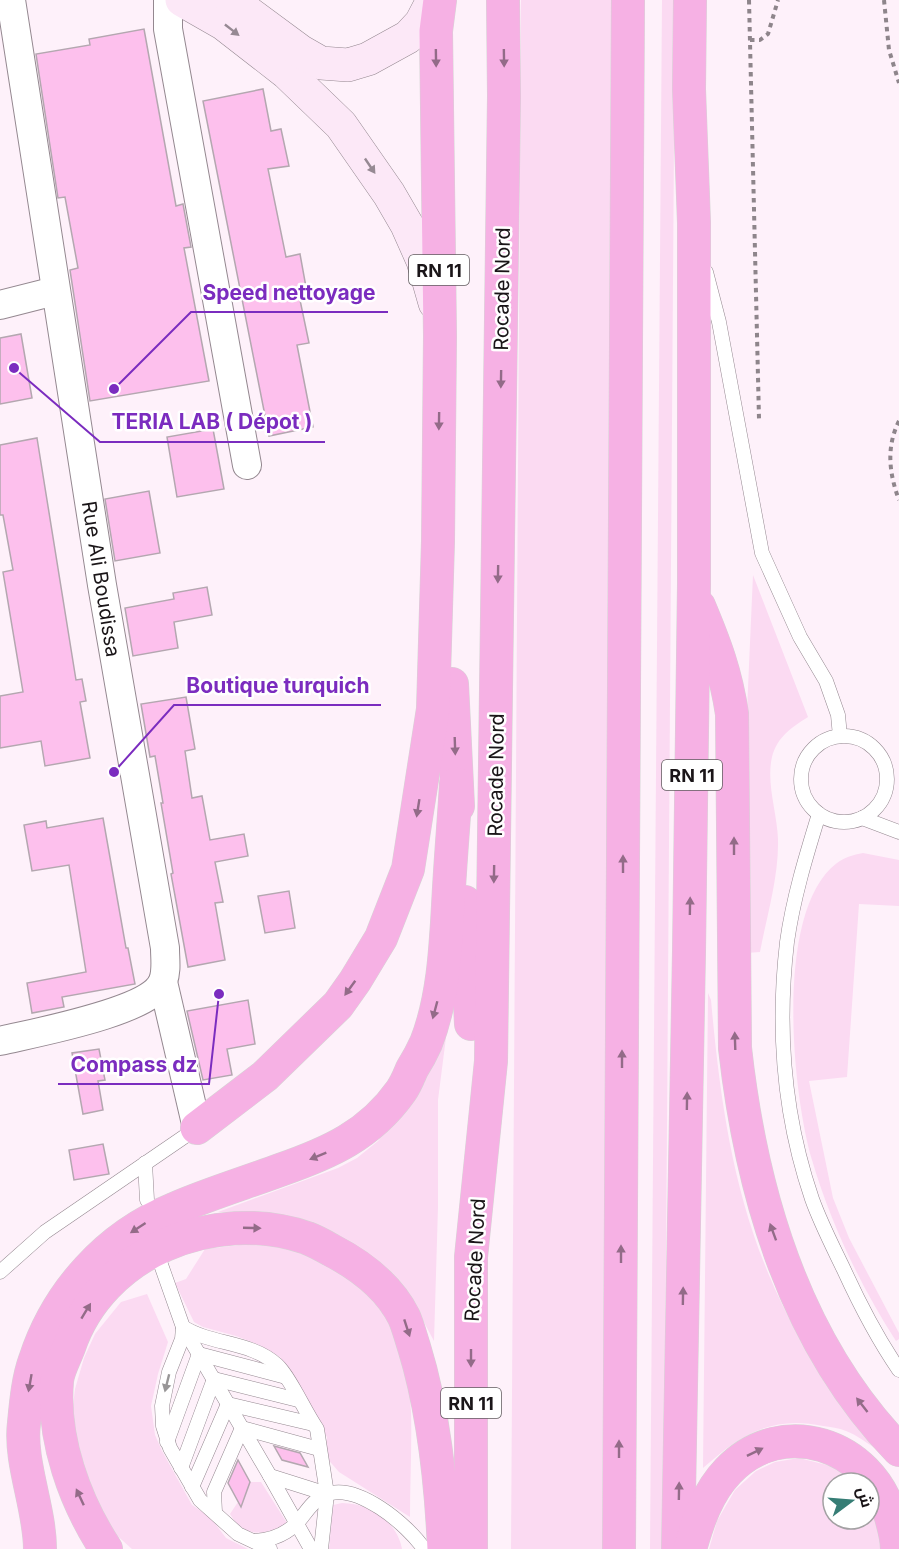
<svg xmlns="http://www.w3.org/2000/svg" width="899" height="1549" font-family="Inter,Cairo,sans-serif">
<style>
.green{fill:#fbdaf2}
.building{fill:#fdc0ed;stroke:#b4a7b0;stroke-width:1.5}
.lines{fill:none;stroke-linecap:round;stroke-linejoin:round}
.service-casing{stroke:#948890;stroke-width:15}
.minor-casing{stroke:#948890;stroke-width:30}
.secondary-casing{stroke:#948890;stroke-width:34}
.motorway-casing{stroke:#d6d5d5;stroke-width:34}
.path{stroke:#8e858b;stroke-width:4;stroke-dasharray:4.5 4.5;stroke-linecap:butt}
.service{stroke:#fff;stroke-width:14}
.minor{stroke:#fff;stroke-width:28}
.secondary{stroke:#fce8f7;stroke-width:33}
.motorway{stroke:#f6b1e4;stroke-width:33}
.oneway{fill:#968993}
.oneway2{fill:#936b88}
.oneway3{fill:#989697}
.labels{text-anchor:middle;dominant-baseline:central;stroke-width:5;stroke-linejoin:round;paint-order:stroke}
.shield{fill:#fff;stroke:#5f5b5d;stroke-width:1.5}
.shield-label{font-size:18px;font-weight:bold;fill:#1a1518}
.street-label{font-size:20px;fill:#1a1518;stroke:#fff}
.leader{fill:none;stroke:#7b2cbf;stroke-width:2}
.callout-dot{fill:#7b2cbf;stroke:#fff;stroke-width:2}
.callout-label{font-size:21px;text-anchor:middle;font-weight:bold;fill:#7b2cbf;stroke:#fff;stroke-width:5;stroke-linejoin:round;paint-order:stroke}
</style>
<rect width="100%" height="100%" fill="#fef1fa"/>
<g class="green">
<path d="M521,0H612L609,939L602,1549H511Z"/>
<path d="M662,0H675L664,1549H650Z"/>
<path d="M753,575L808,717C792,727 777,737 772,757C766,783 777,812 778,839C779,876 767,915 760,952L746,953V733Z"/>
<path d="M863,853L899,860V906L859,904L847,1077L809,1081L833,1198L849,1238L899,1333V1339L896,1341C860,1285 831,1224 812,1160C792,1092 774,910 837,863C845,857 853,855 863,853Z"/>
<path d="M708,993L711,1000C722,1122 739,1234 802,1341C824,1379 853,1414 878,1450C868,1444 857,1435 846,1431C839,1428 830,1427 823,1426C772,1415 740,1435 703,1468Z"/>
<path d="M450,1006L438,1100V1207L434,1341L411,1298L312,1224L290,1217L218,1212L338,1168L357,1158L378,1141L424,1084Z"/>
<path d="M239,1245C258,1245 279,1245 298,1251C337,1264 375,1296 394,1331C402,1345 406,1365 409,1379C411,1390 410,1401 411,1411C412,1446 410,1482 410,1517L339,1472L325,1456L327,1437L280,1357L259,1345L236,1336L203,1327L194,1322L175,1283L186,1279L205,1249Z"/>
<path d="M147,1294L168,1342L158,1374L151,1406L155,1435L162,1451L192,1505L210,1517L226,1538L248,1549H132L112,1531L98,1513L71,1422L75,1389L84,1358L95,1334L121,1302Z"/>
<path d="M799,1458L831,1466L854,1480L857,1483H833V1519H869V1497L887,1549H709L717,1521L735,1490L756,1471L775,1462Z"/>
<path d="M250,1482H261L287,1523C265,1537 243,1537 230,1514L238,1502L241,1506Z"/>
<path d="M342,1503C369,1503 397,1521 402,1549H329L333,1505Z"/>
</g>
<g class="building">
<path d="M144,29L176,206L183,204L191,247L184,248L209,381L90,401L70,270L78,268L65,197L58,198L36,54L90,45L89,39Z"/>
<path d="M263,89L271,131L281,129L289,166L268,169L286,257L300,254L308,298L300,300L309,343L297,345L313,427L269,436L203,101Z"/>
<path d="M21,334L32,398L0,404V338Z"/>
<path d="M213,429L224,489L177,497L167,437Z"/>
<path d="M37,438L76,680L82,679L86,701L80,702L90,758L45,766L41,741L0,748V696L23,692L3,572L13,570L3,515H0V445Z"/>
<path d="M149,491L160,553L115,561L105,499Z"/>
<path d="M207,587L212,615L174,622L178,648L133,656L125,608L174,599L173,593Z"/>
<path d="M186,697L195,749L185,751L192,798L202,796L210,840L244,834L248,856L215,862L223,902L215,903L225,960L188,967L171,874L173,873L161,803H163L155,756L150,757L141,704Z"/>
<path d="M103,818L126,948H128L135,984L62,997L64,1007L32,1013L27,983L86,972L69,865L32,871L24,825L46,821L47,828Z"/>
<path d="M289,891L295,928L265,933L258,896Z"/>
<path d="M248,1000L255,1044L227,1049L232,1075L203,1080L187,1011Z"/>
<path d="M99,1049L105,1080L98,1081L103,1110L83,1114L72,1053Z"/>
<path d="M103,1144L109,1174L74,1180L69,1150Z"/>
<path d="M274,1446L300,1453L308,1467L282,1460Z"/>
<path d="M238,1460L250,1482L241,1507L228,1483Z"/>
</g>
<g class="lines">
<g class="service-casing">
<g id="service">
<path d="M706,272L719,322L762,553L800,637L826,681L838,715L840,736"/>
<circle cx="844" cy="779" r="43"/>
<path d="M819,814C806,856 793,899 787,942C777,1028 784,1117 812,1199C821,1224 833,1247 844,1270C860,1305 877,1338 899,1370"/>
<path d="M862,818L899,832"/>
<path d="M145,1163L147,1200"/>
<path d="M159,1259L183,1327L270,1476L311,1549"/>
<path d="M0,1272L45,1232L197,1128"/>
<path d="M167,1442L199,1354L286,1377"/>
<path d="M181,1468L214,1379L298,1400"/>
<path d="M270,1476L327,1494"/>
<path d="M192,1487L228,1404L313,1424"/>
<path d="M215,1512L214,1492L242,1428L319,1449"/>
<path d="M254,1541C274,1540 290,1533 302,1517C308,1509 315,1499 325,1495C356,1481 408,1525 424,1549"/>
<path d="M270,1549L238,1534L200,1500L170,1448L163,1426L162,1406L169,1372L182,1339L183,1327C211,1345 251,1341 277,1365C290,1377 305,1412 317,1429L327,1494L321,1549"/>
</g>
</g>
<g class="minor-casing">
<g id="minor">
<path d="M168,0V29L247,465"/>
<path d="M0,305L55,291"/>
<path d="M163,982L197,1128"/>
<path d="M0,1041C33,1033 151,1012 163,981C167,971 165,959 165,948L102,585L11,0"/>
</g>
</g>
<g class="secondary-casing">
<g id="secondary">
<path d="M182,0L224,24L287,73L341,125L389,194L407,225L423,261L435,303"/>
<path d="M231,0L300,51L321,63L348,65L368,59L408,37L421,23L433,0"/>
</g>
</g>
<g class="motorway-casing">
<g id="motorway">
<path d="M699,606C715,644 726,673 732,714L735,1048C751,1192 795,1343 899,1450"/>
<path d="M452,684L458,806"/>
<path d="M465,902L471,1024"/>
<path d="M197,1128L265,1076L338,1005L355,981L381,938L408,869L433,709L438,541L440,336L436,31L440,0"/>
<path d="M40,1549C40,1508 19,1462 24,1423C26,1402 28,1379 35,1360C57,1292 108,1236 174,1209C208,1194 245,1183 280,1170C329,1153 370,1135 401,1091C406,1084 409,1076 412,1069C417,1061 422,1052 426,1043C445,995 446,938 449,888C451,853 454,819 456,784"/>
<path d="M106,1549C75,1502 52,1439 57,1381C58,1370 65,1358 69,1347C101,1252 214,1206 307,1238C315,1241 324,1246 331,1250C360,1265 389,1287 404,1317C408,1326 411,1338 414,1347C434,1412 441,1481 444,1549"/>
<path d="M471,1549V1257L491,1061L504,96L503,0"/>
<path d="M619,1549L628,0"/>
<path d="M678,1549L689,951L694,584V223L689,89L690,0"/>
<path d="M690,1549C698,1521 707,1493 728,1471C782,1414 871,1444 891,1517C894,1528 897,1538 897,1549"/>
</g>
</g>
<g class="path">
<path d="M749,0L759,419"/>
<path d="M884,0L889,50L899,83"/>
<path d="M750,40H760L768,34L778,0"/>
<path d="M899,421C886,447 889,473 899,500"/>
</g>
<use href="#service" class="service"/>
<use href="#minor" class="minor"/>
<use href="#secondary" class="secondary"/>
<use href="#motorway" class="motorway"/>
</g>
<defs><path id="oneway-solid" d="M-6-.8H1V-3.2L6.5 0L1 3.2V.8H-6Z" transform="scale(1.5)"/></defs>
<g class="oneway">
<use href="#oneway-solid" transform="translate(232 30) rotate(38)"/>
<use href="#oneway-solid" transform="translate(370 166) rotate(56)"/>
</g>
<g class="oneway2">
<use href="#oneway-solid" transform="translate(436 58) rotate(89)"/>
<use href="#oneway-solid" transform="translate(504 58) rotate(89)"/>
<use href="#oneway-solid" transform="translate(501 379) rotate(91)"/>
<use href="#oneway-solid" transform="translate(439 421) rotate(91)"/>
<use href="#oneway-solid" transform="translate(498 574) rotate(91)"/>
<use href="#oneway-solid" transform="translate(455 746) rotate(88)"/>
<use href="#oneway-solid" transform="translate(418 808) rotate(99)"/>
<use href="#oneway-solid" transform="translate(734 846) rotate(-90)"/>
<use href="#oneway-solid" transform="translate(623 864) rotate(-90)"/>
<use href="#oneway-solid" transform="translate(494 874) rotate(91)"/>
<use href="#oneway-solid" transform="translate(690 906) rotate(-89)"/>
<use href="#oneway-solid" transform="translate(350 988) rotate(126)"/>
<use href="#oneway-solid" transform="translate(435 1010) rotate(105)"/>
<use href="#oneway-solid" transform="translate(735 1041) rotate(-92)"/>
<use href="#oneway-solid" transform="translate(622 1059) rotate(-90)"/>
<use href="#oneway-solid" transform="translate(687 1101) rotate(-89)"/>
<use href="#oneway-solid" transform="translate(318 1156) rotate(158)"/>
<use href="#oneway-solid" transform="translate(138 1228) rotate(147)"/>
<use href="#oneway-solid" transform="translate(252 1228) rotate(2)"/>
<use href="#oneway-solid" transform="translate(773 1232) rotate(-110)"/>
<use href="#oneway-solid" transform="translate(621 1254) rotate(-90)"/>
<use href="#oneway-solid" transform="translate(683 1296) rotate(-89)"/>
<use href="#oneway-solid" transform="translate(86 1311) rotate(-59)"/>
<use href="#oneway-solid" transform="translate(407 1328) rotate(72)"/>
<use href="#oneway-solid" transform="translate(471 1358) rotate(90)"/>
<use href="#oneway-solid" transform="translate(30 1383) rotate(100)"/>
<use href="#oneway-solid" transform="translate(862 1405) rotate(-128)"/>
<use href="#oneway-solid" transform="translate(619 1449) rotate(-90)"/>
<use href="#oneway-solid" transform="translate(755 1452) rotate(-26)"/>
<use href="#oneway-solid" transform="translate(679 1491) rotate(-89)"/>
<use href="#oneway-solid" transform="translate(80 1497) rotate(-115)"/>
</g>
<use class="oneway3" href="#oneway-solid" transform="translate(167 1383) rotate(104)"/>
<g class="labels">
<g class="shield">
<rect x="409" y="255" width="60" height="30" rx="4.5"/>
<rect x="662" y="760" width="60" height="30" rx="4.5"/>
<rect x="441" y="1388" width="60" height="30" rx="4.5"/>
</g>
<g class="shield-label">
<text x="439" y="270">RN 11</text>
<text x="692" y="775">RN 11</text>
<text x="471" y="1403">RN 11</text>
</g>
<g class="street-label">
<text transform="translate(502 289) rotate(-89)">Rocade Nord</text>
<text transform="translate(101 579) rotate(81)">Rue Ali Boudissa</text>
<text transform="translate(496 775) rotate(-89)">Rocade Nord</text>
<text transform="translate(475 1260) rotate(-87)">Rocade Nord</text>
</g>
</g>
<path class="leader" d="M114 389L191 312H388M14 368L100 442H325M114 772L174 705H381M219 994L209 1084H58"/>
<g class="callout-dot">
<circle cx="114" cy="389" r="6"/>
<circle cx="14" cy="368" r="6"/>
<circle cx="114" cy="772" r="6"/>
<circle cx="219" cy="994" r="6"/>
</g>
<g class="callout-label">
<text x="289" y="300">Speed nettoyage</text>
<text x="212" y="429">TERIA LAB ( Dépot )</text>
<text x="278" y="693">Boutique turquich</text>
<text x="134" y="1072">Compass dz</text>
</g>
<g transform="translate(851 1501) rotate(74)"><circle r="28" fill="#ffffff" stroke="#a3a1a3" stroke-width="1.5"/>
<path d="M0-4.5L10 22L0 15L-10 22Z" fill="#367d75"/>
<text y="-9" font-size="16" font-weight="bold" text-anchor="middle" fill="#1a1518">ش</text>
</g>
</svg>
